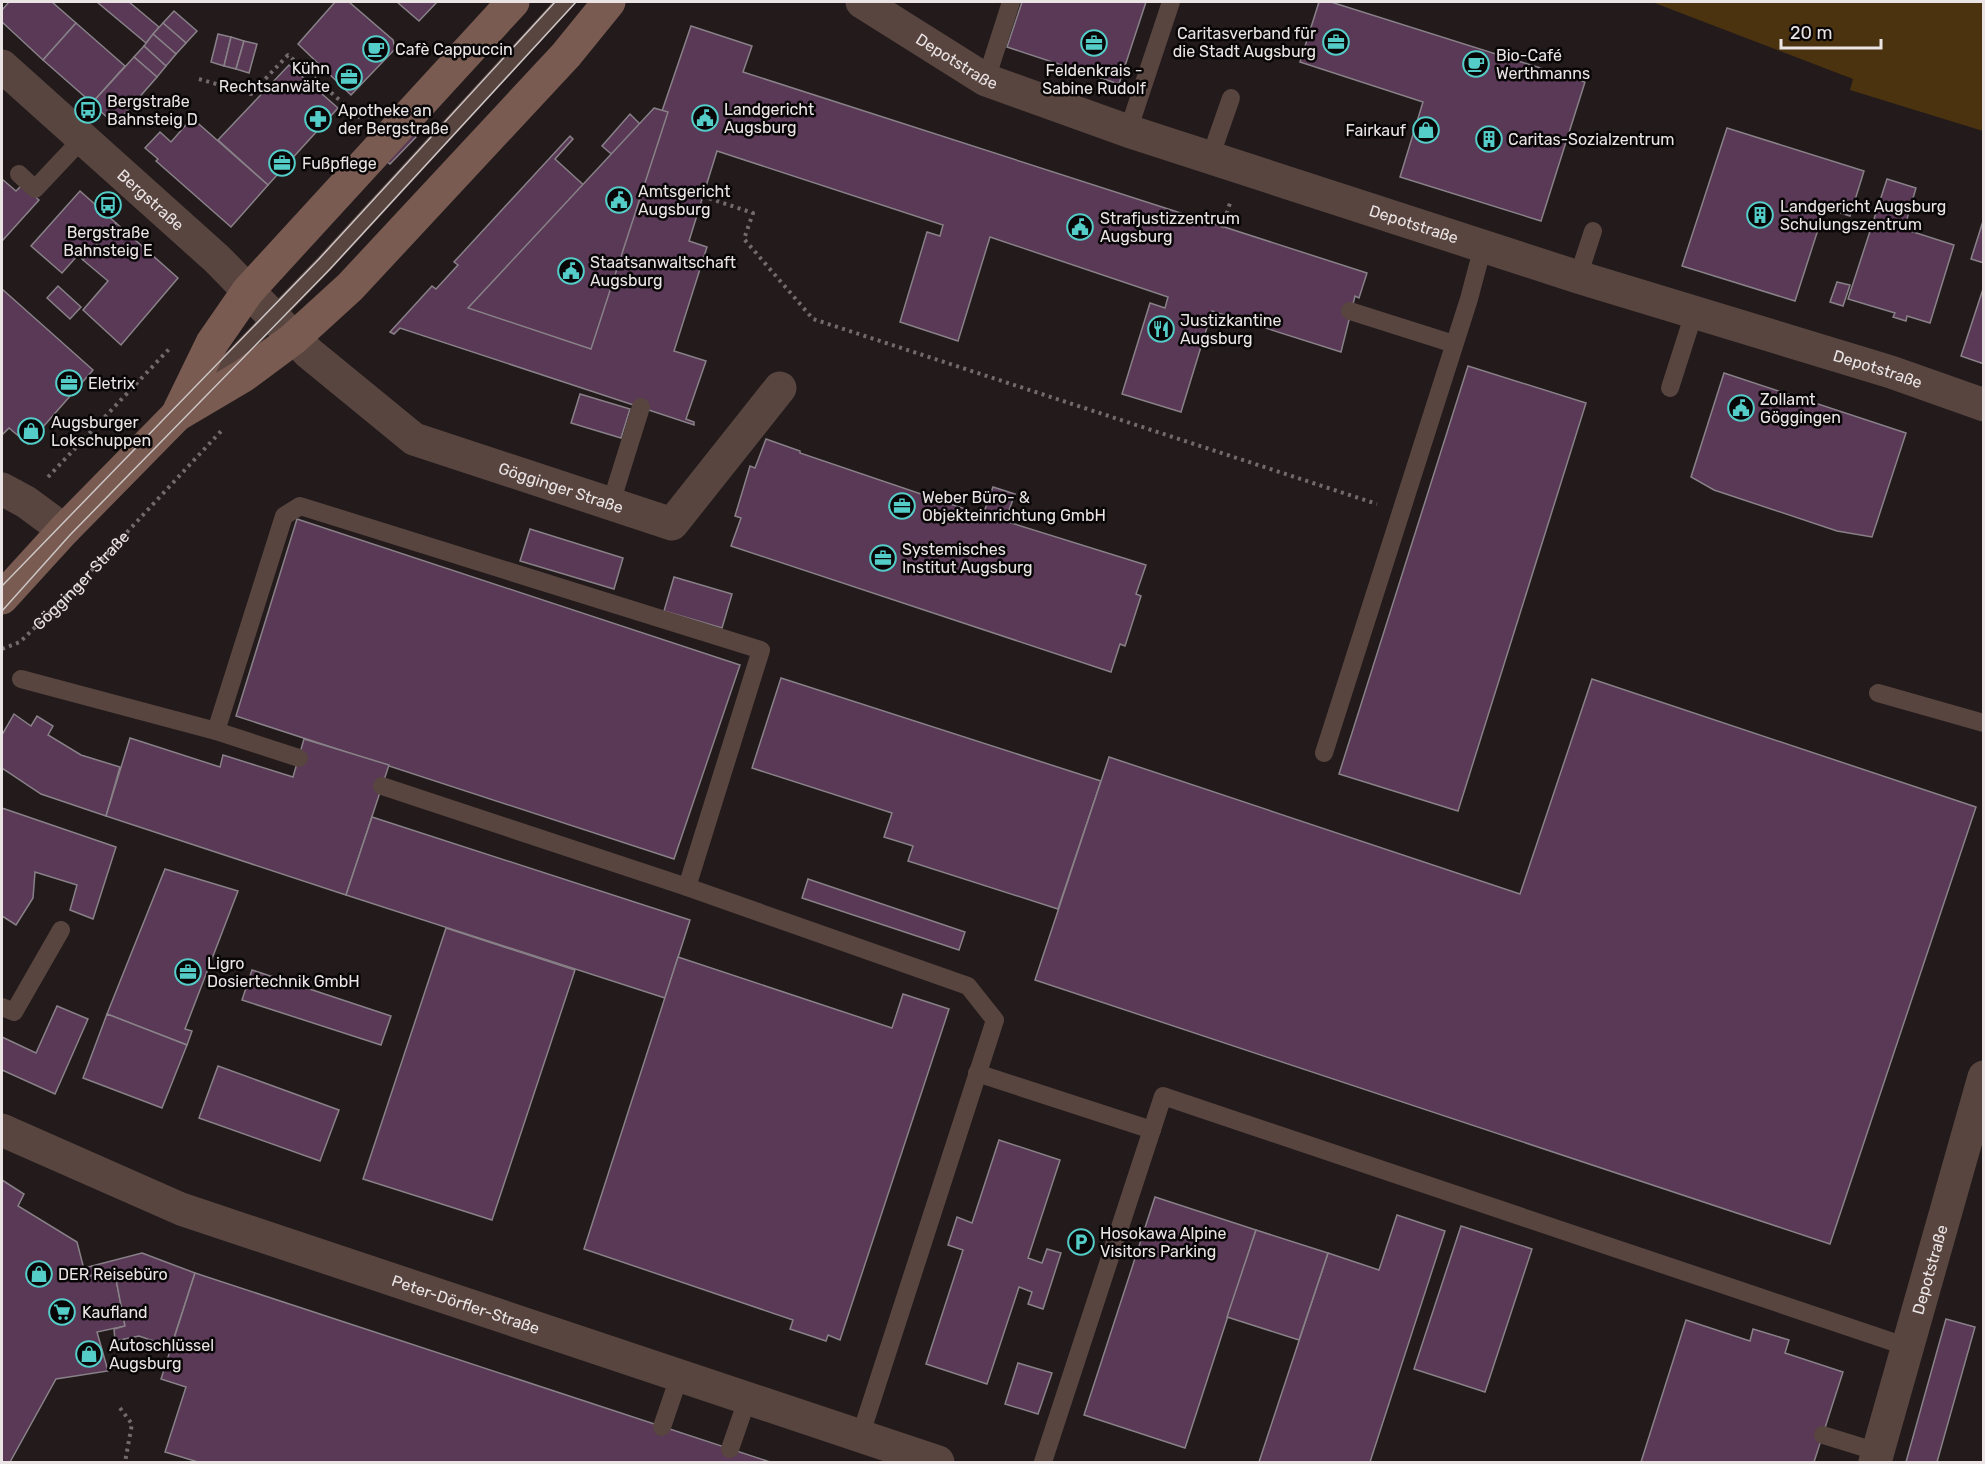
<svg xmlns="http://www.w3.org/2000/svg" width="1985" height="1464" font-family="Rubik,sans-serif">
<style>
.green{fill:#4b3310}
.building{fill:#593956;stroke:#888187;stroke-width:1.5}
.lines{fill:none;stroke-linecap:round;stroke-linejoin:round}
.path{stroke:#726b6c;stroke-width:4;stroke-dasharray:3 4.5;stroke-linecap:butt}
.service{stroke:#58453f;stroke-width:18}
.minor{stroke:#58453f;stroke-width:33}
.secondary{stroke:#795b51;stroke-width:33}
.tram{stroke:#cdc6c7;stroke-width:1.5}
.labels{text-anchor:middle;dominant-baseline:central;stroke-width:5;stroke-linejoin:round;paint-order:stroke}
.poi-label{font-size:16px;fill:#eae4e5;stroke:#090607;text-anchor:start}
.street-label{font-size:16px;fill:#eae4e5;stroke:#090607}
</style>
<rect width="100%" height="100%" fill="#221a1b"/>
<path class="green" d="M1652,2H1983V131L1850,90L1853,79Z"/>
<g class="building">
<path d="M9,2H52L76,23L43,60L2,22V10Z"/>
<path d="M97,2H129L159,27L146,43Z"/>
<path d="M335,2H349L393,40L395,49L351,95L298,44Z"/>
<path d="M397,2H437L419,21Z"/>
<path d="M1022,2H1146L1119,84L1007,47Z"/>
<path d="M1319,2H1331L1585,82L1541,221L1400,177L1423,102L1300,62Z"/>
<path d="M174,11L197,31L186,43L163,23Z"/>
<path d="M76,23L125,66L92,103L43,60Z"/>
<path d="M163,23L186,43L176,54L153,34Z"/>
<path d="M691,26L752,46L743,72L1367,273L1359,298L1355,296L1341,352L1212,311L1181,412L1122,394L1150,303L1165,308L1168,297L990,237L958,341L900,322L927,232L940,236L943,225L717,151L689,241L707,247L674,351L706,361L686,419L694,422V425L400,328L394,334L390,332L432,286L436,289L458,265L454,262L570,136L573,139L555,159L588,189L616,158L602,146L630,114L643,127L654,115L660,117Z"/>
<path d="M153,34L176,54L166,66L144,46Z"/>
<path d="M218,34L231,37L224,66L211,62Z"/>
<path d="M231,37L244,41L236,69L224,66Z"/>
<path d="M244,41L257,44L249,73L236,69Z"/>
<path d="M144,46L166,66L157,77L134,57Z"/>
<path d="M134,57L157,77L115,125L92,103Z"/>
<path d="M289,65L338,108L268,185L218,140Z"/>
<path d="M654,108L668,112L591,349L468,308Z"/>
<path d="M192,118L268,185L231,227L156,161L158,159L145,148L160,132L171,142Z"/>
<path d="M1727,128L1864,171L1850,216L1825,208L1795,301L1682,266Z"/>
<path d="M412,133L416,137L390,164L386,161Z"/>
<path d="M2,179L16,191L22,185L39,200L2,241Z"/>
<path d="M1887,179L1916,188L1904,229L1954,245L1930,323L1907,316L1906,321L1893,317L1895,313L1848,299Z"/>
<path d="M80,191L116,223L83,260L78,255L62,273L31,246Z"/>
<path d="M1984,218V263L1971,259Z"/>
<path d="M116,223L178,278L121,345L83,310L108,281L83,260Z"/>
<path d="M1837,282L1850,285L1843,306L1830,302Z"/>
<path d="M58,286L81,307L70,319L47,298Z"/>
<path d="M1984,286V364L1961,356Z"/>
<path d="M2,289L93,370L28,444L9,428L2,435Z"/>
<path d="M1468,366L1586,403L1458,811L1339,774Z"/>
<path d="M1724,373L1906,433L1872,537L1837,531L1714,490L1691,477Z"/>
<path d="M580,394L630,409L621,438L571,423Z"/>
<path d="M766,439L800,451V453L983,515L993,487L1015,494L1005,521L1146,565L1136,594L1141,596L1125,646L1120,644L1111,672L731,546L741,518L735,516L750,466L755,468Z"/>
<path d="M297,519L740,665L674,859L236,716Z"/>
<path d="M530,529L623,558L614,589L520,561Z"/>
<path d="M674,577L732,594L722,628L664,611Z"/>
<path d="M781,678L1101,781L1058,909L908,861L913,846L884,837L892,813L752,768Z"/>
<path d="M1592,679L1976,807L1830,1244L1035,980L1109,757L1520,894Z"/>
<path d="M14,714L31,726L37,716L53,726L48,735L81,755L120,767L106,816L41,794L2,768V735Z"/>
<path d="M130,738L220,767L223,755L293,777L304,739L389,765L346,895L106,816Z"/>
<path d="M2,808L116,847L93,919L70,910L77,885L35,872L33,898L16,925L2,916Z"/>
<path d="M372,817L690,920L665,998L346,895Z"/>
<path d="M165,869L238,891L185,1029L192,1031L187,1045L107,1014Z"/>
<path d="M808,879L965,932L959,950L802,898Z"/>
<path d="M446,928L575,970L492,1220L363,1179Z"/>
<path d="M678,957L892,1028L903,994L949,1009L840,1340L828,1335L826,1341L790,1329L793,1320L584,1249Z"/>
<path d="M252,970L391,1016L381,1045L242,1000Z"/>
<path d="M57,1006L88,1019L55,1094L2,1070V1037L36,1053Z"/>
<path d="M107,1014L187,1045L162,1108L83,1078Z"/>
<path d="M218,1066L339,1110L320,1161L199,1118Z"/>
<path d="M999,1140L1060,1160L1028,1258L1042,1263L1047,1249L1061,1253L1043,1309L1028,1304L1032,1292L1019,1287L987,1384L926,1364L963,1250L948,1245L957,1217L972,1223Z"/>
<path d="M2,1180L24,1194L18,1206L77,1242L86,1277L114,1269L125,1326L97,1332L108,1371L56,1379L10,1462H2Z"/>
<path d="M1155,1197L1256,1230L1185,1448L1084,1415Z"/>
<path d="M1397,1215L1445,1231L1370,1462H1259L1328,1253L1379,1270Z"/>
<path d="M1461,1226L1532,1249L1485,1392L1414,1369Z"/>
<path d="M1256,1230L1328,1253L1299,1340L1227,1317Z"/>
<path d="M142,1253L195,1273L171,1347L139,1336L115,1341L114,1329L125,1326L114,1269L86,1277L84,1268Z"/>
<path d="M195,1273L770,1462H198L165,1452L186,1387L161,1379Z"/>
<path d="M1946,1319L1975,1327L1937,1462H1906Z"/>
<path d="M1686,1320L1750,1341L1753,1329L1789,1340L1785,1353L1843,1372L1814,1462H1641Z"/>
<path d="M1018,1363L1052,1373L1038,1414L1005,1404Z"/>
</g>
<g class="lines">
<g class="path">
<path d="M199,79L251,94L288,55L360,118"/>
<path d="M702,196L753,213L744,239L813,319L1377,504"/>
<path d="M1222,228L1231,200"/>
<path d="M48,477L171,347"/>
<path id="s1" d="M2,649L20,642L76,587L223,429"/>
<path d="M120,1408L132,1424L125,1462"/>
</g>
<g class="service">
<path d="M986,80L1011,2"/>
<path d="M1128,131L1171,2"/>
<path d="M1210,158L1231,98"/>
<path d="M19,174L35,189L83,138"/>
<path d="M1578,277L1593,231"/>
<path d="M1350,311L1454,344"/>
<path d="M206,386L325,263L565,2"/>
<path d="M1670,388L1694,313"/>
<path d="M611,503L641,407"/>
<path d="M21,679L216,731L284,516L300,506L761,650L687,887L968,986L995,1020L860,1437"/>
<path d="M1878,693L1984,723"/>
<path d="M216,731L299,758"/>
<path d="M1324,753L1469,299L1483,246"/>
<path d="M382,786L687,887"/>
<path d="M2,1007L14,1012L61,930"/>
<path d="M977,1073L1152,1130"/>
<path d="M662,1427L679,1377"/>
<path d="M1823,1435L1878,1452"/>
<path d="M730,1449L747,1400"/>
<path d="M1043,1462L1163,1096L1908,1347"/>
</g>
<g class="minor">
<path id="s2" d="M862,2L986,80L1128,131L1578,277L1891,372L1984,405"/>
<path id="s3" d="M2,66L217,259L309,353L414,439L672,524L780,388"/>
<path d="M2,489L26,502L64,530"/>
<path id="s4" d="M2,1130L181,1209L938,1462"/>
<path id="s5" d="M1875,1462L1984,1077"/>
</g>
<g class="secondary">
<path d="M177,415L212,343L248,291L513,2"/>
<path d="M2,598L64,530L177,415L243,376L293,339L350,287L566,55L609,2"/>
</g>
<g class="tram">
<path d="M2,586L319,259L555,2"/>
<path d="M2,611L70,535L330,269L576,2"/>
</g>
</g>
<defs>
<g id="office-ring" transform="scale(1.35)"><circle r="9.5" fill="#090607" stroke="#54cdc8" stroke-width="1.5"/><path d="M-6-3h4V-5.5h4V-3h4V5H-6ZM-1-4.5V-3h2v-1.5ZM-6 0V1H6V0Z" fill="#54cdc8"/></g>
<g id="cafe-ring" transform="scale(1.35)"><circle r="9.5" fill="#090607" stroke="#54cdc8" stroke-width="1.5"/><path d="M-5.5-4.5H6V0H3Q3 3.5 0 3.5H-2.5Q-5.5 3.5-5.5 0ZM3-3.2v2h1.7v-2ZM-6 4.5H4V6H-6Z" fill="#54cdc8"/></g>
<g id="bus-ring" transform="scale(1.35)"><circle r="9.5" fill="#090607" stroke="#54cdc8" stroke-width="1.5"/><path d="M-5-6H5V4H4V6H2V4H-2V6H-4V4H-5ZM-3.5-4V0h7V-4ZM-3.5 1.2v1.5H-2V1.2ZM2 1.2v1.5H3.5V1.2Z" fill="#54cdc8"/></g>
<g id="civic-ring" transform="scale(1.35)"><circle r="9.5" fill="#090607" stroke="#54cdc8" stroke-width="1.5"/><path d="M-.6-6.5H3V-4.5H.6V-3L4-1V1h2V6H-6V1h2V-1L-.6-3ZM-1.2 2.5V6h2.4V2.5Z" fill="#54cdc8"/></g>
<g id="pharmacy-ring" transform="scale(1.35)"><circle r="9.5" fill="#090607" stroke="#54cdc8" stroke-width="1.5"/><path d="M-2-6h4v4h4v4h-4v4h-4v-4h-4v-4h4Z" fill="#54cdc8"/></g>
<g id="shop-ring" transform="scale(1.35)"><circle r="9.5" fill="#090607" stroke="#54cdc8" stroke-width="1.5"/><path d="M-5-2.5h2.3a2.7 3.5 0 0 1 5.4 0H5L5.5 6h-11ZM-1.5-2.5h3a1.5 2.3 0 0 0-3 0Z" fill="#54cdc8"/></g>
<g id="building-ring" transform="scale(1.35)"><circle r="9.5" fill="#090607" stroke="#54cdc8" stroke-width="1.5"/><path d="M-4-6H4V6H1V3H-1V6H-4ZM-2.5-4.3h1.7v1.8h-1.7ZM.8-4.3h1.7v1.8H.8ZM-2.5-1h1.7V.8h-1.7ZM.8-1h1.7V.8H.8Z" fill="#54cdc8"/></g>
<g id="restaurant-ring" transform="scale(1.35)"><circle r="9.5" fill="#090607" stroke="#54cdc8" stroke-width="1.5"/><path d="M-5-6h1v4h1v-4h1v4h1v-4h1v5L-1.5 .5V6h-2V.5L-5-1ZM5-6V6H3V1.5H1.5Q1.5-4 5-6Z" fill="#54cdc8"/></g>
<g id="parking-ring" transform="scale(1.35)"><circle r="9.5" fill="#090607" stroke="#54cdc8" stroke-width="1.5"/><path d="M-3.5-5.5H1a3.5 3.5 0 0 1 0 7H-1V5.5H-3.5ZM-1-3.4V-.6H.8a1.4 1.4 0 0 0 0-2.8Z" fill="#54cdc8"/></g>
<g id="supermarket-ring" transform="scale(1.35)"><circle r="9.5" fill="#090607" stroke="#54cdc8" stroke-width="1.5"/><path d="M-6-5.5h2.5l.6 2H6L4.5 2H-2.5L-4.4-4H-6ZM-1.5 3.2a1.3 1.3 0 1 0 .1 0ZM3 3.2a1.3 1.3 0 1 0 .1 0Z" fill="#54cdc8"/></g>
</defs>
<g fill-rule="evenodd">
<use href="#office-ring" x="1336" y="42"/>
<use href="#office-ring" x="1094" y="43"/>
<use href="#cafe-ring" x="376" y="49"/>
<use href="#cafe-ring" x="1476" y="64"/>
<use href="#office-ring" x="349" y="77"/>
<use href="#bus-ring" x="88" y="110"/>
<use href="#civic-ring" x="705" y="118"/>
<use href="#pharmacy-ring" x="318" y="119"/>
<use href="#shop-ring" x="1426" y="130"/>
<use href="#building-ring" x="1489" y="139"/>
<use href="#office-ring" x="282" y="163"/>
<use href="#civic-ring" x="619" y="200"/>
<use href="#bus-ring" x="108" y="205"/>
<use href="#building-ring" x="1760" y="215"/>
<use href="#civic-ring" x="1080" y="227"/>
<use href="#civic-ring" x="571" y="271"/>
<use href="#restaurant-ring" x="1161" y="329"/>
<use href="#office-ring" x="69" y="383"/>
<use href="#civic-ring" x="1741" y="408"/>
<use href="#shop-ring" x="31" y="431"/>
<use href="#office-ring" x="902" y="506"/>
<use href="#office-ring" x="883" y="558"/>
<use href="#office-ring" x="188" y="972"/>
<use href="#parking-ring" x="1081" y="1242"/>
<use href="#shop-ring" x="39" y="1274"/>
<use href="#supermarket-ring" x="62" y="1312"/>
<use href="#shop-ring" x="89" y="1354"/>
</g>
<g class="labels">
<g class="poi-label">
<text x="1316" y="33" text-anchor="end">Caritasverband für<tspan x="1316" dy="18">die Stadt Augsburg</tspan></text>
<text x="395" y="49">Cafè Cappuccin</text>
<text x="1496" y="55">Bio-Café<tspan x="1496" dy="18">Werthmanns</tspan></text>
<text x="330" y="68" text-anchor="end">Kühn<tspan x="330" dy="18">Rechtsanwälte</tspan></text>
<text x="1094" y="70" text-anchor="middle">Feldenkrais -<tspan x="1094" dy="18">Sabine Rudolf</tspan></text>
<text x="107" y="101">Bergstraße<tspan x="107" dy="18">Bahnsteig D</tspan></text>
<text x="724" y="109">Landgericht<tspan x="724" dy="18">Augsburg</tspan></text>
<text x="338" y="110">Apotheke an<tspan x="338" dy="18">der Bergstraße</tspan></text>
<text x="1406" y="130" text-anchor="end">Fairkauf</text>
<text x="1508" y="139">Caritas-Sozialzentrum</text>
<text x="302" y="163">Fußpflege</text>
<text x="638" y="191">Amtsgericht<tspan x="638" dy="18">Augsburg</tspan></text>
<text x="1780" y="206">Landgericht Augsburg<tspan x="1780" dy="18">Schulungszentrum</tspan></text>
<text x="1100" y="218">Strafjustizzentrum<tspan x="1100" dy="18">Augsburg</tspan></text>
<text x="108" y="232" text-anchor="middle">Bergstraße<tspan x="108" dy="18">Bahnsteig E</tspan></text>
<text x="590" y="262">Staatsanwaltschaft<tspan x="590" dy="18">Augsburg</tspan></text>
<text x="1180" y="320">Justizkantine<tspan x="1180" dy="18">Augsburg</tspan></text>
<text x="88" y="383">Eletrix</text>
<text x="1760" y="399">Zollamt<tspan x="1760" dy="18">Göggingen</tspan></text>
<text x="51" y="422">Augsburger<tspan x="51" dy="18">Lokschuppen</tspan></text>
<text x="922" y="497">Weber Büro- &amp;<tspan x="922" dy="18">Objekteinrichtung GmbH</tspan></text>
<text x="902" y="549">Systemisches<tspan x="902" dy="18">Institut Augsburg</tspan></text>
<text x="207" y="963">Ligro<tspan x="207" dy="18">Dosiertechnik GmbH</tspan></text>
<text x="1100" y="1233">Hosokawa Alpine<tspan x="1100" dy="18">Visitors Parking</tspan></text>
<text x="58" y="1274">DER Reisebüro</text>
<text x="82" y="1312">Kaufland</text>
<text x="109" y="1345">Autoschlüssel<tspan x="109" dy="18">Augsburg</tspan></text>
</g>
<g class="street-label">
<text stroke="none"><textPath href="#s2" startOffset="112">Depotstraße</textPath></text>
<text stroke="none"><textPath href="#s3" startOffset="200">Bergstraße</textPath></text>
<text stroke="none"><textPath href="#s2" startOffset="598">Depotstraße</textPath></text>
<text stroke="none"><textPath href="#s2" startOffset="1084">Depotstraße</textPath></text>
<text stroke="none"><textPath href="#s3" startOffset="711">Gögginger Straße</textPath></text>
<text stroke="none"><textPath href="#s1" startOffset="106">Gögginger Straße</textPath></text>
<text stroke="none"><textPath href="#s5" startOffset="200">Depotstraße</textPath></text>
<text stroke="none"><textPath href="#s4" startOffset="496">Peter-Dörfler-Straße</textPath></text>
</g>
</g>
<rect width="1985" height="1464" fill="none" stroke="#eae4e5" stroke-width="6"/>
<path d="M1781 39v9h100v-9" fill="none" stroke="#eae4e5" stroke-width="3"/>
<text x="1790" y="39" font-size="18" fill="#eae4e5" stroke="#090607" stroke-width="4.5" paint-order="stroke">20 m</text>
</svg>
